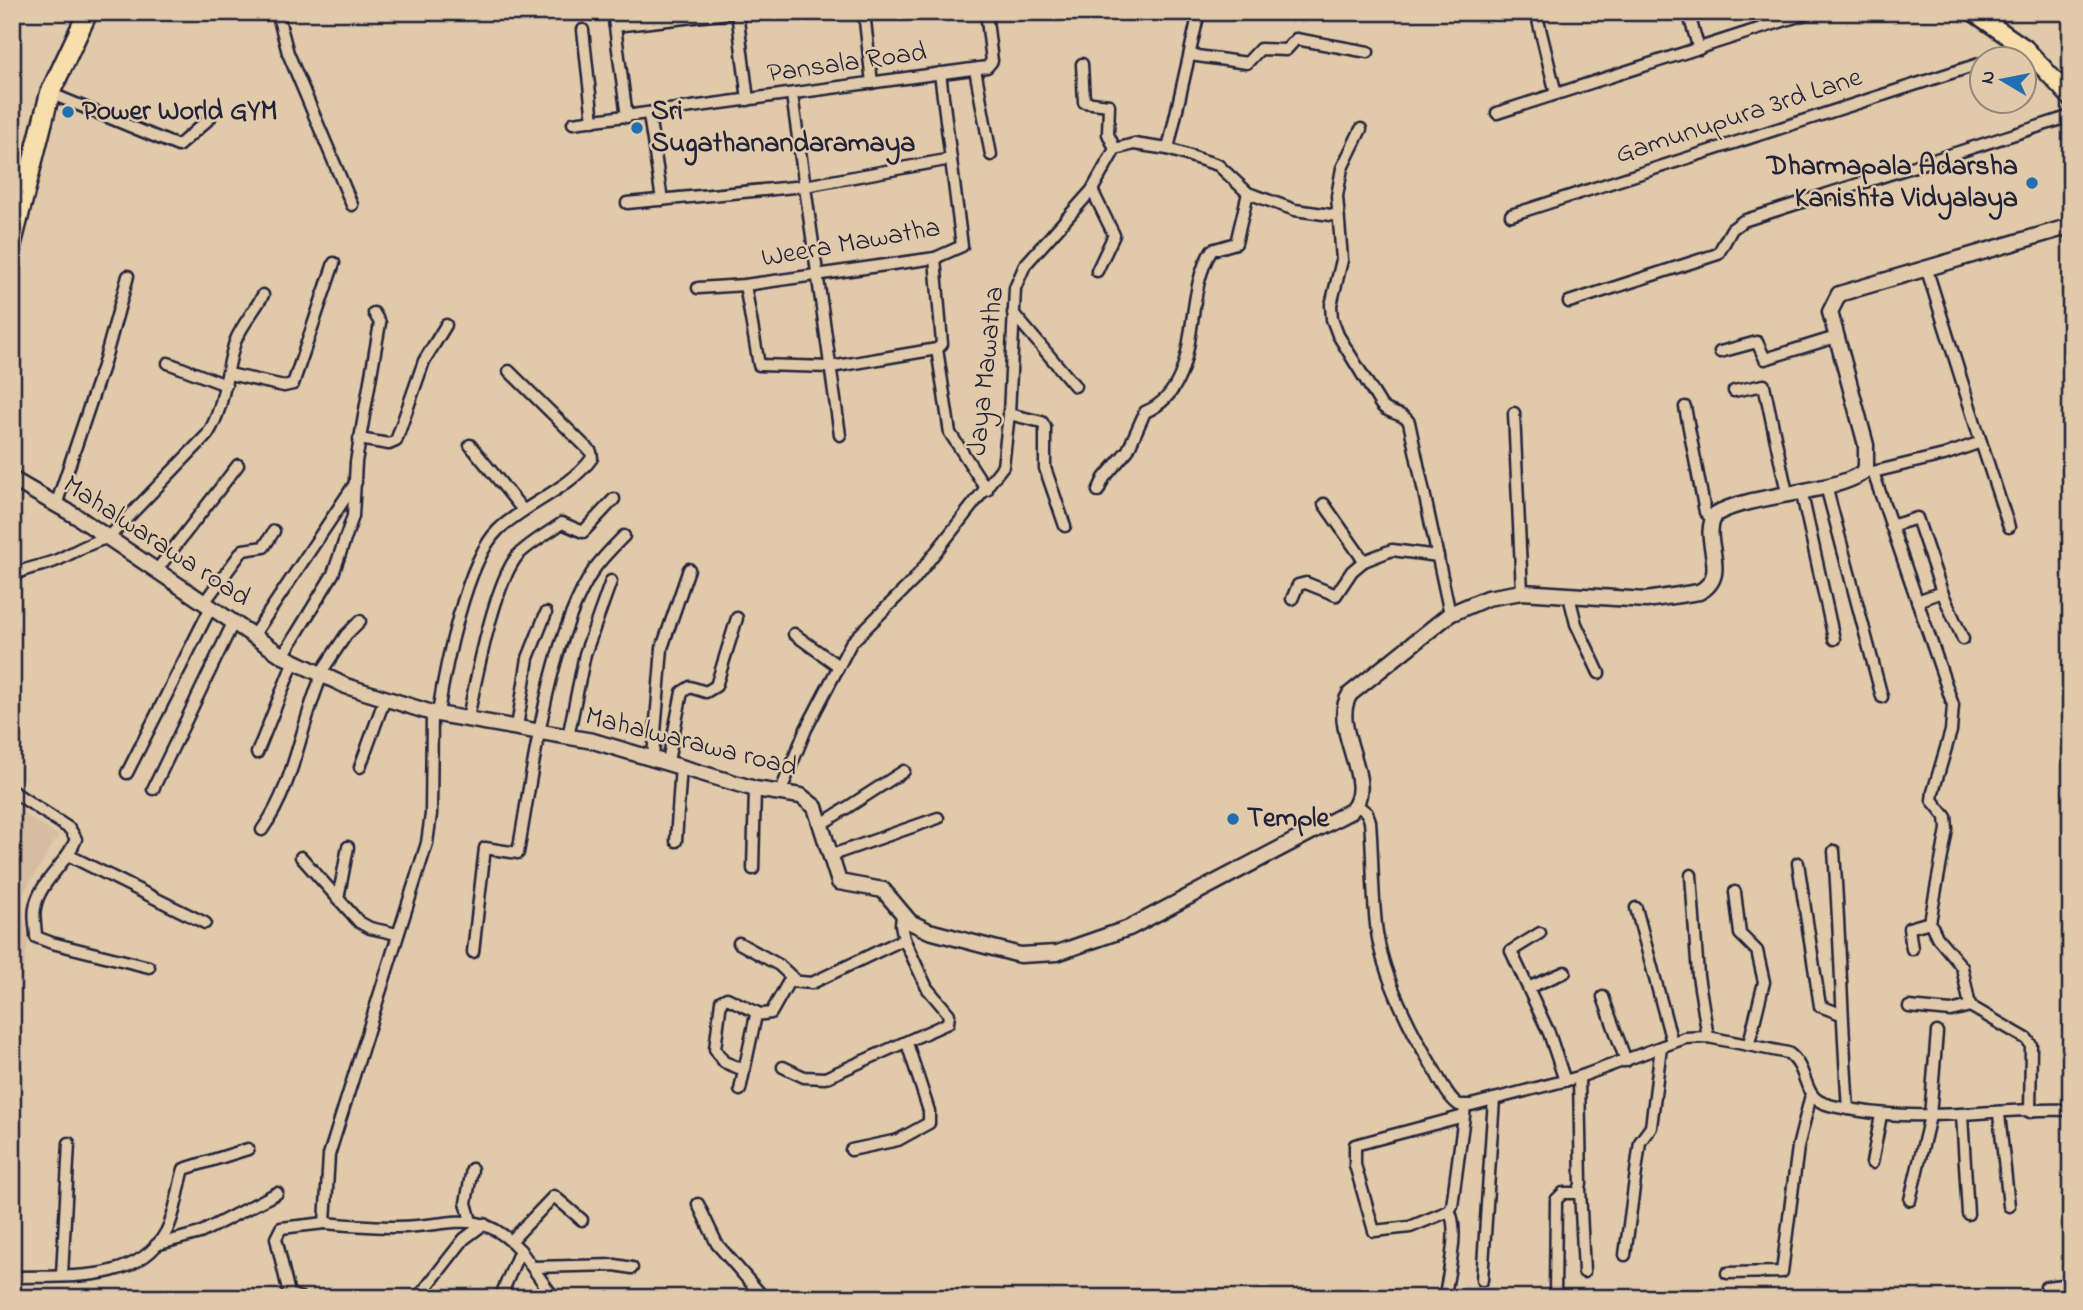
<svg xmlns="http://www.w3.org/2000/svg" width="2083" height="1310" font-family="'Indie Flower',sans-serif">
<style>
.built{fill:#d6bca0}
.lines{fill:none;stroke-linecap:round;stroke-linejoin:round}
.street-casing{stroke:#22223b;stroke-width:15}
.secondary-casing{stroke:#22223b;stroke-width:19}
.primary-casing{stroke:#22223b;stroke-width:21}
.highway-casing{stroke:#22223b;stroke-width:23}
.street{stroke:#e1caaa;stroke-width:10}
.secondary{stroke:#e1caaa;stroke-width:14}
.primary{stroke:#f8deab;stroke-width:16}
.highway{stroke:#f8deab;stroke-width:18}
.poi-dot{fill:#1f6fb2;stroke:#e1caaa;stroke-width:2.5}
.labels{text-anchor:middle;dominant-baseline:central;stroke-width:5;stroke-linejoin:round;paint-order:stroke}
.street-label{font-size:28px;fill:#22223b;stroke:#e1caaa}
.poi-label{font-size:28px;font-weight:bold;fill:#22223b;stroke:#e1caaa;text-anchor:start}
</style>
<rect width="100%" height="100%" fill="#e1caaa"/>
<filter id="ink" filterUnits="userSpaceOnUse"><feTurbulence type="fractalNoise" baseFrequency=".0143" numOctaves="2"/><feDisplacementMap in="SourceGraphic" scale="14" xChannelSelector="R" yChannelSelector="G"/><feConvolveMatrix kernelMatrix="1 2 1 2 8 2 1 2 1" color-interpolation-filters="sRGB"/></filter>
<g filter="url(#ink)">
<path class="built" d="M12,805L58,836L21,897L28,942L12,1039Z"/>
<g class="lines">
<g class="street-casing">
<g id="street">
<path d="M277,12L288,53L352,205"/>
<path d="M613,12L627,117"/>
<path d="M737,12L748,100"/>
<path d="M864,12L872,83"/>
<path d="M1536,12L1556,94"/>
<path d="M1688,12L1699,49"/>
<path d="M615,26L738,12"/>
<path d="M583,30L593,121"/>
<path d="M1190,55L1247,63L1260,49L1286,50L1296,39L1368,52"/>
<path d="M1991,60L2025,48"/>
<path d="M1082,64L1084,102L1109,105L1108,134L1115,149"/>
<path d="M975,69L991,155"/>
<path d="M47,92L178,146L210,118"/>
<path d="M792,95L840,435"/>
<path d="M1497,113L1811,12"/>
<path d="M649,115L662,200"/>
<path d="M573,123L987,67L992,61L986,12"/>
<path d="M1361,129L1342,168L1337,196L1342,260L1331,305L1332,319L1338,335L1381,405C1389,415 1403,412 1409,422L1450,614"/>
<path d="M1168,149L1218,165L1248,193L1295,210L1338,216"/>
<path d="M1092,190L1114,235L1097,271"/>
<path d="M627,203L805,186L951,159"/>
<path d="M1511,215L1982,63"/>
<path d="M1926,267L1981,442"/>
<path d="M745,285L759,365L831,367L937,349L942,344L935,258"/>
<path d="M698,288L745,285L935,258L962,246L940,73"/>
<path d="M1569,302L1718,254L1732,229L1743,221L2071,116"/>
<path d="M1013,313L1075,386"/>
<path d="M937,349L950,433L987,490"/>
<path d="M1720,352L1757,342L1765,359L1836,337"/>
<path d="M168,363L226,385"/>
<path d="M229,374L284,386L293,384L334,263"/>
<path d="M1734,391L1764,385L1787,493"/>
<path d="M1685,407L1705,512L1712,519"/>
<path d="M1514,413L1522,592"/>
<path d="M1009,414L1042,422L1045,427V468L1065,526"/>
<path d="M359,439L389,444L396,441L424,361L446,325"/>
<path d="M470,445L523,510"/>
<path d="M1866,469L1873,472L1953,705L1951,731L1933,792L1932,800L1946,817L1947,829L1930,922L1937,937L1962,967L1970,1006L2027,1039L2031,1045L2030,1112"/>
<path d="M1873,472L1944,455L1981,442L2009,527"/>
<path d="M1826,486L1882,697"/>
<path d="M1801,490L1834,639"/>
<path d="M1098,491L1104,478L1128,450L1145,412C1206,387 1180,298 1212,250L1236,243L1248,193"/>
<path d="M1324,504L1364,561L1392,550L1438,556"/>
<path d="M56,505L103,366L128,276"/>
<path d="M1891,526L1917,518L1942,592L1917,601"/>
<path d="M156,571L238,465"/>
<path d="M12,576C26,567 40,567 55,561C73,553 89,542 108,538L207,435C225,408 225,373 235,342C241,326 255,310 263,295"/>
<path d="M1942,592L1963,639"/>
<path d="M1569,596L1576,624L1599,673"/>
<path d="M1292,599L1298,585L1306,583L1336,595L1352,571L1364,561"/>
<path d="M203,604L243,550L264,547L274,531"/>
<path d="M794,634L837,665"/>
<path d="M253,636L356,482"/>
<path d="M283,656L333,574L353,516L356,462L380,323L374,313"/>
<path d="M320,674L346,635L360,621"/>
<path d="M438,713C445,668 466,561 498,530C525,504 570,489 592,458L591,452L509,371"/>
<path d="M468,718C476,680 494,583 518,555C530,543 548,533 562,523L583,532L614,499"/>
<path d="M517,727L528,658L546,613"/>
<path d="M568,737L585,654L611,581"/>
<path d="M257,753L294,661"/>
<path d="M653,757L662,648L689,569"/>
<path d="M668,761L682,692L690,687L706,692L716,686L737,618"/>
<path d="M360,767L384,701"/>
<path d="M127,773L210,609"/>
<path d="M153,789L233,623"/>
<path d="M12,791L70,829L76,839C67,864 39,882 35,908C33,916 36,928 36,937L52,943L149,967"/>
<path d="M780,793L806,729L851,643L913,581L1003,466L1009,414L1015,288L1025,265L1092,190L1115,149L1134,144L1168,149L1199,12"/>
<path d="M1357,805L1367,813L1370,821C1373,858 1372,897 1377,933C1384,979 1409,1027 1432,1066C1440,1079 1447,1097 1459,1105H1471L1579,1077L1685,1038L1708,1037L1788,1053C1807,1066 1803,1092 1819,1101C1829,1107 1844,1108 1855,1110C1927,1123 1998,1107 2071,1110"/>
<path d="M820,825L904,771"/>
<path d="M262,830C295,784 300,726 322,675"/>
<path d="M676,841L681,765"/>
<path d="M1834,851C1840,937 1842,1022 1848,1109"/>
<path d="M70,856L205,923"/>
<path d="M829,856L938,818"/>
<path d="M301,857L359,922L370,928L397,934"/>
<path d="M1798,863L1820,1006L1841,1014"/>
<path d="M753,869L755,789"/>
<path d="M1691,875L1698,976L1708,1037"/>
<path d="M1735,892L1740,934L1757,951L1764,982L1749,1043"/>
<path d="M338,899L348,847"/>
<path d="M1636,908L1672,1042"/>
<path d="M1540,933L1511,951L1549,1033L1565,1081"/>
<path d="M739,943L779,965L794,979"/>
<path d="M1912,949L1909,928L1930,922"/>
<path d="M473,952L485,848L518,853C533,770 548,638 595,568C603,557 614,546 624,536"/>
<path d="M1530,987L1565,972"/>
<path d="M1603,997L1626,1061"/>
<path d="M1909,1007L1951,1011L1970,1006"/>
<path d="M783,1067L804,1077L825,1078L948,1023L949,1014L927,988L904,939"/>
<path d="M744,1070L724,1062L715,1049L721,1001L727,998L760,1014"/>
<path d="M740,1090L756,1015L771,1013L789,981L812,983L904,939L901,925L902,915"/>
<path d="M1999,1114L2009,1206"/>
<path d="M1962,1115L1968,1214"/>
<path d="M1464,1116L1355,1145V1165L1374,1231L1410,1227L1449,1211L1452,1206L1464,1116L1465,1106"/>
<path d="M851,1150L898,1140L929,1123V1111L907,1043"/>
<path d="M1872,1163L1881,1115"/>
<path d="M1580,1189L1584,1272"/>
<path d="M1910,1200L1930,1116L1937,1032"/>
<path d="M698,1204L717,1244L764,1298"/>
<path d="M471,1221L466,1203L472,1169"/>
<path d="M325,1223C349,1225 372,1227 395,1227C449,1228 477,1204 520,1250L500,1298"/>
<path d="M511,1241L554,1196L582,1220"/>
<path d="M156,1245L200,1233L277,1193"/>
<path d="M520,1250L554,1298"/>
<path d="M1625,1255L1640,1142L1651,1127L1661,1047"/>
<path d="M533,1267L615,1265L632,1268"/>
<path d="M1727,1273L1782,1272L1798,1147L1811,1095"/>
<path d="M62,1275L69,1143"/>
<path d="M12,1277C64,1275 137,1285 166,1232C176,1214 178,1188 184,1169L248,1149"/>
<path d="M1482,1280L1494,1099"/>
<path d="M2046,1287L2071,1284"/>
<path d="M1445,1295C1448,1275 1460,1227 1449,1211"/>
<path d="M301,1298L289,1294L276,1238L281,1228L325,1223L329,1155L427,843L431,814L432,713"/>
<path d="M418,1298L464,1239L484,1224"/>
<path d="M532,1298L550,1292"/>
<path d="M1555,1298L1556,1200L1563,1193H1578L1581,1184L1579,1077"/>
</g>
</g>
<g class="secondary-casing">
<path id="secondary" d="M12,479L76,516L283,656L346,686L432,713L593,741L755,789L801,796L815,807L839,882L883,890L910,922L929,931L1020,955L1057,953L1129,928L1351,811C1379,782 1328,728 1350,694L1450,614L1487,598L1522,592L1646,600L1699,592C1733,574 1698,539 1716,514C1750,493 1846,493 1866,469V445L1830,312L1839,294L2071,226"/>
</g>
<g class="primary-casing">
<path id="primary" d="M1973,12L2025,48L2071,98"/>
</g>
<g class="highway-casing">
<path id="highway" d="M12,243L50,93L88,12"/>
</g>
<use href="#street" class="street"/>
<use href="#secondary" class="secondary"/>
<use href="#primary" class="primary"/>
<use href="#highway" class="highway"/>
</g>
</g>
<g class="poi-dot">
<circle cx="68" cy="112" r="7"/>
<circle cx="637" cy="128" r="7"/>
<circle cx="2032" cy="183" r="7"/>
<circle cx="1233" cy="819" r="7"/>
</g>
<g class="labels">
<g class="street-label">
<text transform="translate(847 64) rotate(-8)">Pansala Road</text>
<text transform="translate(1739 117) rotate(-18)">Gamunupura 3rd Lane</text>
<text transform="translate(851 244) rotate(-10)">Weera Mawatha</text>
<text transform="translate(987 371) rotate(-84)">Jaya Mawatha</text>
<text transform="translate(156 542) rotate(33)">Mahalwarawa road</text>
<text transform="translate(691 743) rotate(14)">Mahalwarawa road</text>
</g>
<g class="poi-label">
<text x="82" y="112">Power World GYM</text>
<text x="651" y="112">Sri<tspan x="651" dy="32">Sugathanandaramaya</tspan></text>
<text x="2018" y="167" text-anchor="end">Dharmapala Adarsha<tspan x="2018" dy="32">Kanishta Vidyalaya</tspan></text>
<text x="1247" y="819">Temple</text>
</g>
</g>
<rect width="2083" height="1310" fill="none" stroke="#e1caaa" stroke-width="42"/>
<rect x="21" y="21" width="2041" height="1268" fill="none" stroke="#22223b" stroke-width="2.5" filter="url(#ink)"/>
<g transform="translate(2003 80) rotate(280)"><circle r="33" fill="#e1caaa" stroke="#95877e" stroke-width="2"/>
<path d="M0-5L12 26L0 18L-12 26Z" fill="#1f6fb2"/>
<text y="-10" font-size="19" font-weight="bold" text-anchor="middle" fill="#22223b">N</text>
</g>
</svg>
